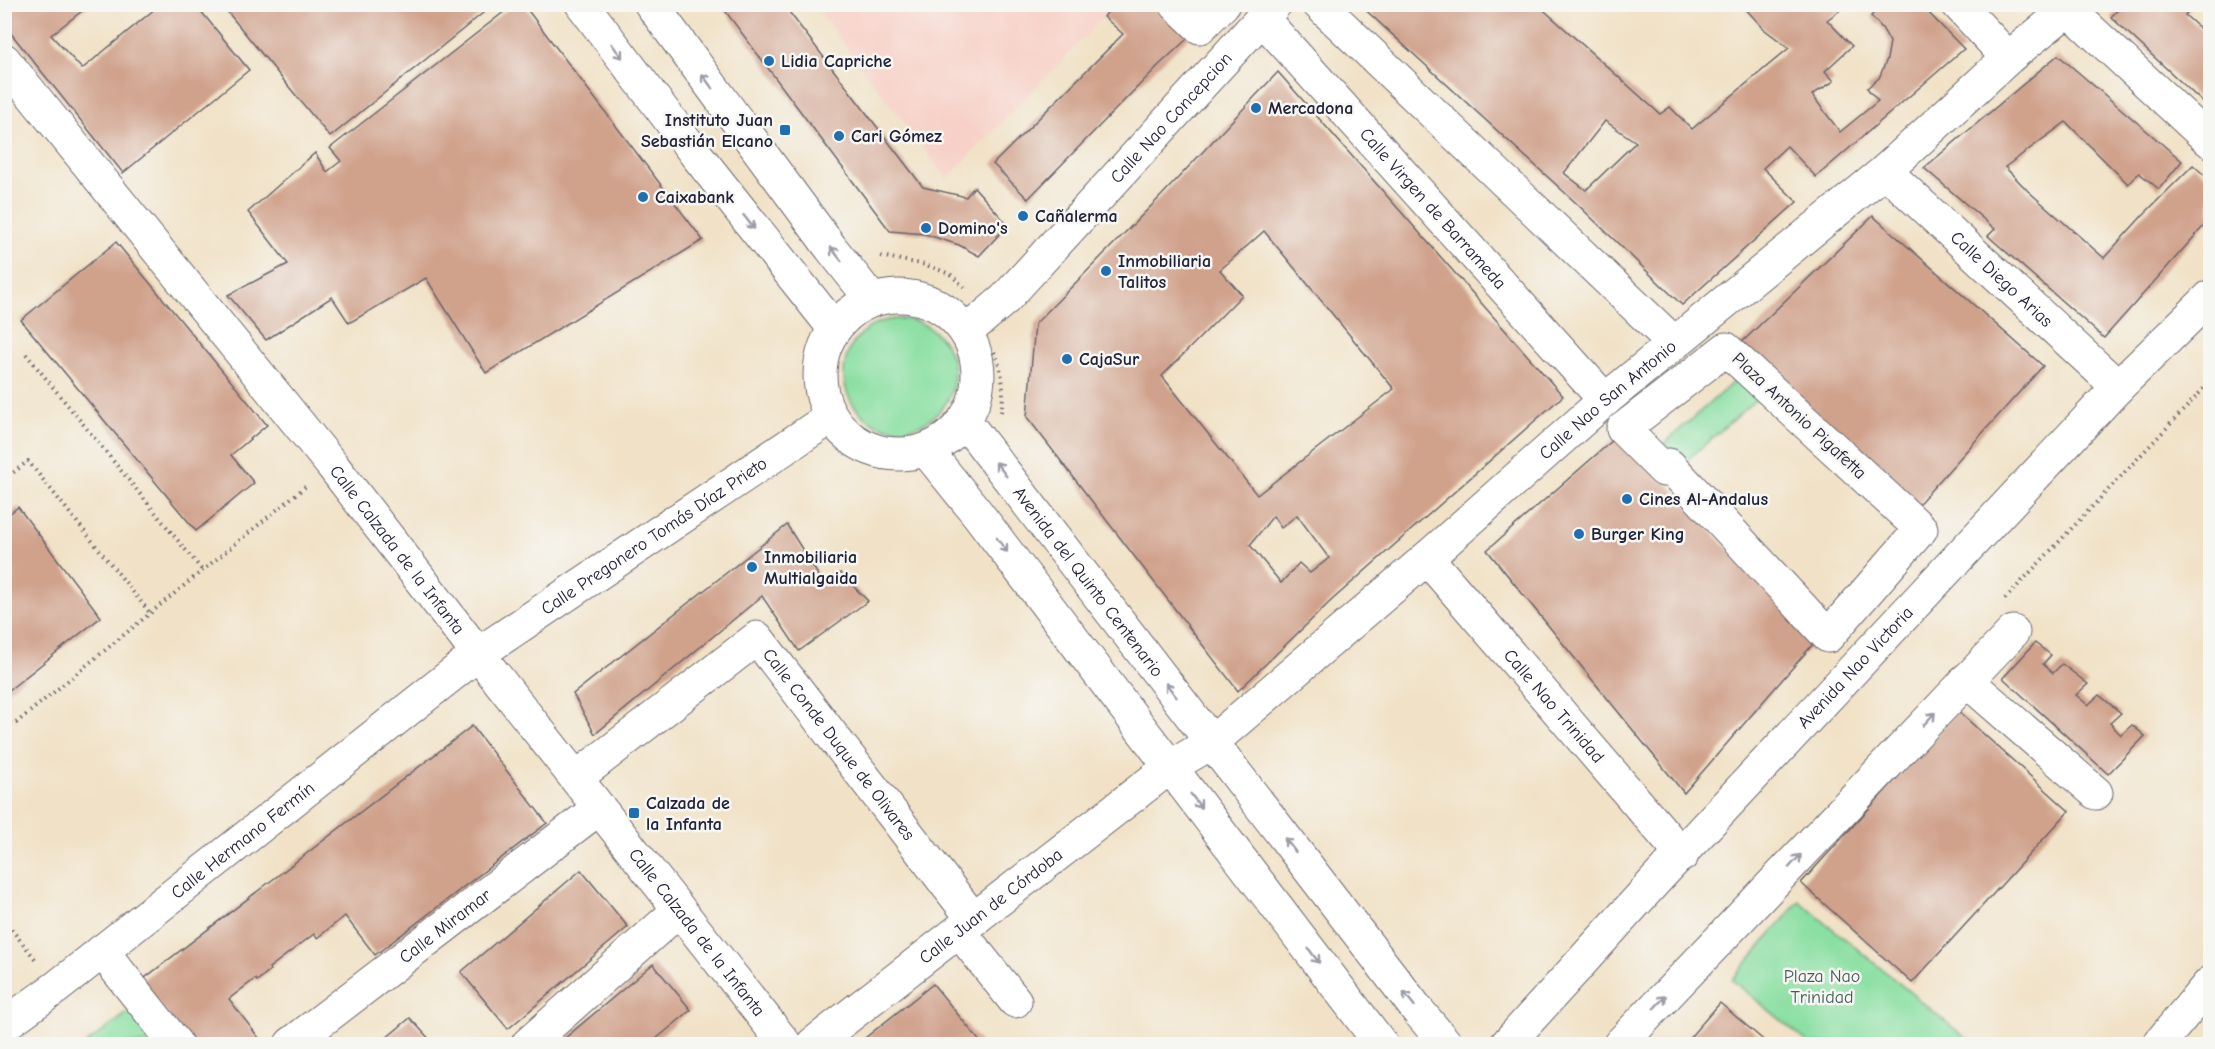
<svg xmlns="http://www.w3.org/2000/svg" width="2215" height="1049" font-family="'Comic Neue',sans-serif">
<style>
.built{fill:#f7d1c8}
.green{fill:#8adfa2;stroke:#56806e;stroke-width:1.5}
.building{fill:#d0a28c;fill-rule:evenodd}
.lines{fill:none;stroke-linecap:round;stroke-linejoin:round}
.minor-casing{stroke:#6a656c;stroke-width:35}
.path{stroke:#6a656c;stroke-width:4;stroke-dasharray:1.5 4.5;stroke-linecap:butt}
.minor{stroke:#fff;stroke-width:33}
.oneway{stroke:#9c9ca7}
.poi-dot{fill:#1f6fb2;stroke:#f6f6f2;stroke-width:2}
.labels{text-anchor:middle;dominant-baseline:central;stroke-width:5;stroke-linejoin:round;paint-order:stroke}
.poi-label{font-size:18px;font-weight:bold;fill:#22223b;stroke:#f6f6f2;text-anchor:start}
.street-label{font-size:18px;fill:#22223b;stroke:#f6f6f2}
.park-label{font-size:18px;fill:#415b5a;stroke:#f6f6f2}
</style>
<rect width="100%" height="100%" fill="#f6f6f2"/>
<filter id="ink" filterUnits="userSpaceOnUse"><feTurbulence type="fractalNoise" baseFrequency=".0167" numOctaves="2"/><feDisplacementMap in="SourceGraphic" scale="12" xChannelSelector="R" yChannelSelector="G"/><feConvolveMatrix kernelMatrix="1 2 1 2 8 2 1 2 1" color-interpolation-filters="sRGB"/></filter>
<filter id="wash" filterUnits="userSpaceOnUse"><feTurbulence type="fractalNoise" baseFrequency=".008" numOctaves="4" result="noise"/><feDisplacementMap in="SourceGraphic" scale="24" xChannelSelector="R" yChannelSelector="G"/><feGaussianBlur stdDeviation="1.35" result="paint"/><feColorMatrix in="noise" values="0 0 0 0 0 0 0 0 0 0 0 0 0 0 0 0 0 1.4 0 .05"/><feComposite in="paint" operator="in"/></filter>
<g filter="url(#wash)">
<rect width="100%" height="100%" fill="#f1e2c7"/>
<path class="built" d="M814,5H1176L1200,27L1158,66L1104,17L947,179Z"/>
<g class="green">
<circle cx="899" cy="374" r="55"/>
<path d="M1740,376L1759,397L1678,468L1659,448Z"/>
<path d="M1799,901L1973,1044H1810L1732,980Z"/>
<path d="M133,1009L161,1044H86Z"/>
</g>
<g id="blocks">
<g class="building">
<path d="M5,4H91L51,35L82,69L161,4H195L249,70L123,173L5,26Z"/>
<path d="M221,4H494L330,137Z"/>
<path d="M514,4H523L703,240L486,373L426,278L349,323L332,297L266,340L228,295L288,264L248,212L315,153L327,172L341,161L330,148Z"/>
<path d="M720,4H783L923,187L966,197L974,187L1008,225L979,256L959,245L925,234L890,231Z"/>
<path d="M1113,4H1176L1200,27L1158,66L1028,199L993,164L1123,34L1104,17Z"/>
<path d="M1359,4H1537L1660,114L1670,107L1692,129L1789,48L1765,30L1741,4H1848L1827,20L1852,46L1825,71L1834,81L1812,95L1840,132L1878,101L1867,88L1879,78L1887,59L1890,42L1882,28L1871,16L1883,4H1920L1964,49L1816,177L1787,146L1763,168L1797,202L1682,305L1575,202ZM1605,121L1636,142L1586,190L1564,173Z"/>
<path d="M2123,4H2194L2185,15L2206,34L2210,29V109L2111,17Z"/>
<path d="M2058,55L2182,161L2159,189L2139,173L2128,184L2066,122L2005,167L2028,191L2104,258L2143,215L2193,165L2210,180V219L2104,338L1988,236L1995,229L1924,168Z"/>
<path d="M1278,72L1563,396L1332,600L1238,691L1027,417L1035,324L1162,195ZM1264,231L1394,389L1257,495L1162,376L1242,295L1220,270ZM1297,515L1329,558L1310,573L1299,563L1281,583L1250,545L1273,516L1281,528Z"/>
<path d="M1873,216L2043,366L1914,509L1739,345Z"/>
<path d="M116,242L267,425L231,455L254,483L196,531L21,320Z"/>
<path d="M1621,433L1814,643L1684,793L1487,550Z"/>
<path d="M18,507L101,617L4,694V518Z"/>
<path d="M787,525L822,581L840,573L868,601L799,651L762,596L595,734L573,694Z"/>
<path d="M2035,643L2051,655L2043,664L2053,673L2062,664L2088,684L2076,695L2088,705L2099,695L2121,713L2110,723L2121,735L2132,725L2145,736L2108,774L2003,678Z"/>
<path d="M1958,711L2069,811L1912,983L1801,883Z"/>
<path d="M472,726L547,823L375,955L345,916L317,938L314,934L269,968L270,970L257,981L255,979L229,999L262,1042L259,1044H190L141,981Z"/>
<path d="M581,870L628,927L508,1029L461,972Z"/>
<path d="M653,964L691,1010L650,1044H558Z"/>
<path d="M933,984L982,1044H861L860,1042Z"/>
<path d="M1720,1003L1768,1044H1684Z"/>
<path d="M410,1018L434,1044H379Z"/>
</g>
</g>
</g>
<g filter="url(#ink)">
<use href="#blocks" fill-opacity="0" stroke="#6a656c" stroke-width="1.5"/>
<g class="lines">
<g class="minor-casing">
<g id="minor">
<path d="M582,4L695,153L834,328"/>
<path d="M651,4L831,248L872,300"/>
<path d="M1176,4L1200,27L1223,4"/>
<path d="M1319,4L1674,343"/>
<path d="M1958,4L2008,58"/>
<path d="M2069,10L2210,141"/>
<path id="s1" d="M1262,18L1605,400"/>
<path id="s2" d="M4,60L332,465L478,654L785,1044"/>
<path id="s3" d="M1885,171L2118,387"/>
<circle cx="899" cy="375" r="79"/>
<path id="s4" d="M966,332L1005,299L1275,4"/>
<path d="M1726,349L1921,529L1828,636L1669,465L1664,470L1623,429Z"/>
<path id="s5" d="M964,420L1419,1012L1446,1044"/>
<path d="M926,450L977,513L1381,1044"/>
<path id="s6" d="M1427,558L1682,855"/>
<path d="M1966,680L2096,793"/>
<path id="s7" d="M576,778L757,638L974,920"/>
<path d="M959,931L1015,1001"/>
<path d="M102,951L176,1044"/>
<path id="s8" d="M4,1025L57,987L478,654L831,417"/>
<path id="s9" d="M291,1044L599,808"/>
<path d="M528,1044L679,910"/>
<path id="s10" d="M813,1044L1170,767L1211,743L1427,558L1605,400L1885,171L2008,58L2075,4"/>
<path id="s11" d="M1507,1044L1655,881L2118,387L2210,297"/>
<path d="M1620,1044L2013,632"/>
<path d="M2159,1044L2210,983"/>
</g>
</g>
<g class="path">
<path d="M881,256L926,265L950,274L965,288"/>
<path d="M994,352C1003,370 1005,393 1001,412"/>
<path d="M26,354L202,570"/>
<path d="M4,465L12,473"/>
<path d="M4,480L28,461L150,613"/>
<path d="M2005,599L2210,382"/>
<path d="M4,722L16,723L306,486"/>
<path d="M4,920L36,960"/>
</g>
<use href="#minor" class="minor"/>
</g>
<defs><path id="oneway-shaft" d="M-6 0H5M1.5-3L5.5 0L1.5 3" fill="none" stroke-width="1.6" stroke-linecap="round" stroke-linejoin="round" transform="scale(1.5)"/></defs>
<g class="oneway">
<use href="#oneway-shaft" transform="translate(617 51) rotate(53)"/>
<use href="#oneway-shaft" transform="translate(707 81) rotate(-126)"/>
<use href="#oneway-shaft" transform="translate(749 222) rotate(52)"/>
<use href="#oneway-shaft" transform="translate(836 254) rotate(-128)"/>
<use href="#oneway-shaft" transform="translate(1001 469) rotate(-127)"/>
<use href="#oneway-shaft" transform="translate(1002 545) rotate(53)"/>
<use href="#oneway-shaft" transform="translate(1171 690) rotate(-127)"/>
<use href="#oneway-shaft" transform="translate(1929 719) rotate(-47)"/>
<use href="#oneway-shaft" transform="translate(1196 801) rotate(53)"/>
<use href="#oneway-shaft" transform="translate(1290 845) rotate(-128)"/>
<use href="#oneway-shaft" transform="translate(1795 861) rotate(-47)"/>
<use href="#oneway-shaft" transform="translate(1314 956) rotate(53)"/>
<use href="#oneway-shaft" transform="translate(1409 999) rotate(-128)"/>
<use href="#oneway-shaft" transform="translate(1660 1002) rotate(-46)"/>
</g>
</g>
<g class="poi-dot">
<circle cx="769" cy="61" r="6"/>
<circle cx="1256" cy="108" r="6"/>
<rect x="779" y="124" width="12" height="12" rx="3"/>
<circle cx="839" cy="136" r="6"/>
<circle cx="643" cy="197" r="6"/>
<circle cx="1023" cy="216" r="6"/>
<circle cx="926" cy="228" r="6"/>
<circle cx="1106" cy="271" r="6"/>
<circle cx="1067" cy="359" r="6"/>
<circle cx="1627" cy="499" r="6"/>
<circle cx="1579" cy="534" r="6"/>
<circle cx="752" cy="567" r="6"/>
<rect x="628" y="807" width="12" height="12" rx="3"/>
</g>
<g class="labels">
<g class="poi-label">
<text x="781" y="61">Lidia Capriche</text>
<text x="1268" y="108">Mercadona</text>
<text x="773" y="120" text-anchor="end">Instituto Juan<tspan x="773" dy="21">Sebastián Elcano</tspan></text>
<text x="851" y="136">Cari Gómez</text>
<text x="655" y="197">Caixabank</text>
<text x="1035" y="216">Cañalerma</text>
<text x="938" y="228">Domino's</text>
<text x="1118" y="261">Inmobiliaria<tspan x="1118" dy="21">Talitos</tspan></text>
<text x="1079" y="359">CajaSur</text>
<text x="1639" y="499">Cines Al-Andalus</text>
<text x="1591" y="534">Burger King</text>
<text x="764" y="557">Inmobiliaria<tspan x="764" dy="21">Multialgaida</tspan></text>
<text x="646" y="803">Calzada de<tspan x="646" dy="21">la Infanta</tspan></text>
</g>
<g class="street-label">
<text stroke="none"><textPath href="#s4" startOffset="297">Calle Nao Concepcion</textPath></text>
<text stroke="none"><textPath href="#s1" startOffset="256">Calle Virgen de Barrameda</textPath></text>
<text stroke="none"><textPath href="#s3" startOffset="159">Calle Diego Arias</textPath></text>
<text stroke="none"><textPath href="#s10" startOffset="1024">Calle Nao San Antonio</textPath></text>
<text transform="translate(1799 416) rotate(43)">Plaza Antonio Pigafetta</text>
<text stroke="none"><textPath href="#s8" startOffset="814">Calle Pregonero Tomás Díaz Prieto</textPath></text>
<text stroke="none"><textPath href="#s2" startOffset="628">Calle Calzada de la Infanta</textPath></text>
<text stroke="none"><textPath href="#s5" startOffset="204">Avenida del Quinto Centenario</textPath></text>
<text stroke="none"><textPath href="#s11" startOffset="513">Avenida Nao Victoria</textPath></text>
<text stroke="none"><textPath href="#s6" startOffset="195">Calle Nao Trinidad</textPath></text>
<text stroke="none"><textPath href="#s7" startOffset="363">Calle Conde Duque de Olivares</textPath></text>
<text stroke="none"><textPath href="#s8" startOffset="302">Calle Hermano Fermín</textPath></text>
<text stroke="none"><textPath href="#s10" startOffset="225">Calle Juan de Córdoba</textPath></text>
<text stroke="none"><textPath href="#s9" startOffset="194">Calle Miramar</textPath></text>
<text stroke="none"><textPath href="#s2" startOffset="1114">Calle Calzada de la Infanta</textPath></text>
</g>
<g class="park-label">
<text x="1822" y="976">Plaza Nao<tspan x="1822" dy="21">Trinidad</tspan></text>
</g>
</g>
<rect width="2215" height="1049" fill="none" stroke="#f6f6f2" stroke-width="24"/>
</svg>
